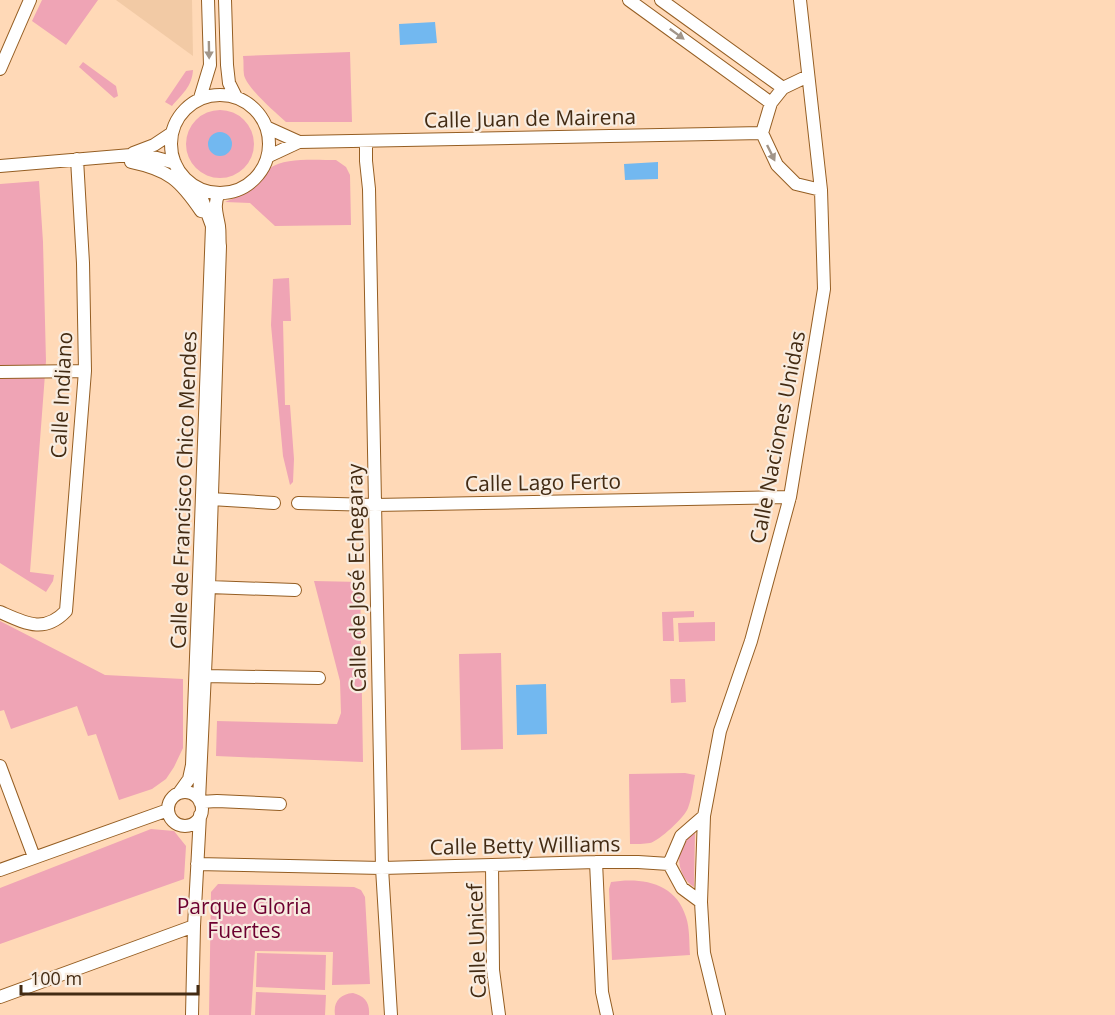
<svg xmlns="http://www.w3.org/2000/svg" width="1115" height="1015" font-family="'Open Sans',sans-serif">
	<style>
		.built { fill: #f2caa5 }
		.green { fill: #efa4b5 }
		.water { fill: #72b8f0 }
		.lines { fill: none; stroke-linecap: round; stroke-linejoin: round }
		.minor-casing { stroke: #955e23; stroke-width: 14 }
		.minor { stroke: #fff; stroke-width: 12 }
		.oneway { fill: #a19589 }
		.labels { text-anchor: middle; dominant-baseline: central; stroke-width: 4.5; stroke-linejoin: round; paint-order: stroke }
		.street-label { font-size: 21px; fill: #432b13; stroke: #f8ece0 }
		.park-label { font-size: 21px; fill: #6c0030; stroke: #f8ece0 }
	</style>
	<rect width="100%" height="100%" fill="#ffd9b7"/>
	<path class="built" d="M 116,0 L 192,0 L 193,56 Z"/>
	<path class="green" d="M 42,0 L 98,0 L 66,45 L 32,21 Z
		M 350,52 L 352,122 L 286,122 C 275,112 247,88 244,75 C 243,69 244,62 243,56 Z
		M 83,62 L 116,86 L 118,96 L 114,98 L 79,67 Z
		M 193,70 C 192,87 182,94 172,106 L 165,102 L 186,71 Z
		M186 144a34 34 0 1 1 68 0a34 34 0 1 1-68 0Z
		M 336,160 L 346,167 L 350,175 L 351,225 L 275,226 L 250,203 L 225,202 C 237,197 249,193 258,183 C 263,179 266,172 270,168 C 285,157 318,160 336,160 Z
		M 39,181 L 43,242 L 46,361 L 30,572 L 54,575 L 53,581 L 46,592 L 0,563 L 0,184 Z
		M 289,278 L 291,321 L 283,321 L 285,405 L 290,405 L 294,459 L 293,482 L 290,485 L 283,456 L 271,325 L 273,279 Z
		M 314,581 L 360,582 L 363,762 L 216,756 L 217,721 L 337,724 L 341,713 L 340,681 Z
		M 694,611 L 694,617 L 673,618 L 674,641 L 663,641 L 662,612 Z
		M 0,621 L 105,675 L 183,679 L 183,748 L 174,767 L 166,779 L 152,789 L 119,800 L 96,734 L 88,736 L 77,706 L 11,729 L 4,710 L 0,711 Z
		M 715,622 L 715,641 L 679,642 L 678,623 Z
		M 501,653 L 503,749 L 461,750 L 459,654 Z
		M 670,679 L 685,679 L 686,702 L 671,703 Z
		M 685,773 L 695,775 C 693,785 692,798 688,808 C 685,817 659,841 650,843 C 644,844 637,844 630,844 L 629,774 Z
		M 151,829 L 174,831 L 186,846 L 184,879 L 0,944 L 0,888 Z
		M 695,833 L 694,887 C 675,876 673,842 695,833 Z
		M 611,882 C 642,877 676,883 686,917 C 690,929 689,943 690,955 L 612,960 L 609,889 Z
		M 218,884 L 354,887 L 361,890 L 365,897 L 370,984 L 332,985 L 333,952 L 255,951 L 251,1015 L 209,1015 L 211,892 Z
		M 257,953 L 326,955 L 325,990 L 256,987 Z
		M 256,992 L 326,995 L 325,1015 L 255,1015 Z
		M 353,993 C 365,996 370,1003 369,1015 L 335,1015 C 333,1002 340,994 353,993 Z"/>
	<path class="water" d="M 435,22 L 437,43 L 400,45 L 399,24 Z
		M208 144a12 12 0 1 1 24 0a12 12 0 1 1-24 0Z
		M 658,162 L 658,179 L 625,180 L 624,164 Z
		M 546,684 L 547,734 L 517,735 L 516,685 Z"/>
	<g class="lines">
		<g class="minor-casing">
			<path id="minor" d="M 225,0 L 227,65 L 229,83 L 236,97
				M 629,0 L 771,103
				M 661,0 L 783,88
				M 0,69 L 30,0
				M 808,76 L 783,88 L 771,103 L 762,133 L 777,165 L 796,184 L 821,190
				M171 144a49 49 0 1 1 98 0a49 49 0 1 1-98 0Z
				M 200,98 L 210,65 L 208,0
				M 268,128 L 299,142
				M 366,141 L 366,161 L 369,189 L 382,868 L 391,1015
				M 133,153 L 154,145 L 172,133
				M 269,156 L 299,142 L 762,133
				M 131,162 C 169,170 180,180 201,211 L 206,212
				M 0,166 L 131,155 L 157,158 L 175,163
				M 0,372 L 85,371
				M 211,499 L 274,503
				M 298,503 L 375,505 L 790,497
				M 209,587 L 295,590
				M 0,612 C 25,623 44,634 66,611 L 85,371 L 83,263 L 77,159
				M 205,676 L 319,678
				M 0,766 L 34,857
				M168 809a17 17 0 1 1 34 0a17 17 0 1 1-34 0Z
				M 179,793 L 189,779 L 192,765 L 212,226 L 198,188
				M 199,800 L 209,587 L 220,246 C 219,240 220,233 219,226 C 217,214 213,205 219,193
				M 200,802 L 217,801 L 280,804
				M 596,862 L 602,992 L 607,1015
				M 197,864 L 382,868 L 596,862 L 638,862 L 669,864
				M 492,865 L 493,970 L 499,1015
				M 0,870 L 168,810
				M 701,902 L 682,888 L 669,864 L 681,836 L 704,816
				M 0,997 L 194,926
				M 192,1015 L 194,926 L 200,815
				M 719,1015 L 704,953 L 701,902 L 704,816 L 720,731 L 751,641 L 790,497 L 824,289 L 821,190 L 800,0"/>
		</g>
		<use href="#minor" class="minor"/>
	</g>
	<defs><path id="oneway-solid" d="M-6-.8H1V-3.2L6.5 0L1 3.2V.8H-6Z" transform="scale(1.5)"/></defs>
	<g class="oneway">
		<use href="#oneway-solid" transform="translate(677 34) rotate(36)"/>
		<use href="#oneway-solid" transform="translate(209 50) rotate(89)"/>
		<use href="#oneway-solid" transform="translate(771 153) rotate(64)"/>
	</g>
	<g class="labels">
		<g class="street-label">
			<text transform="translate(530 118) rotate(-1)">Calle Juan de Mairena</text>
			<text transform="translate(61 395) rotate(-87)">Calle Indiano</text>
			<text transform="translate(777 437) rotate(-79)">Calle Naciones Unidas</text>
			<text transform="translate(543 482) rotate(-1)">Calle Lago Ferto</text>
			<text transform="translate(183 490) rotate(-88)">Calle de Francisco Chico Mendes</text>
			<text transform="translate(356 578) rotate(-91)">Calle de José Echegaray</text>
			<text transform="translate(525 845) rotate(-1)">Calle Betty Williams</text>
			<text transform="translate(476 941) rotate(-92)">Calle Unicef</text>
		</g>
		<g class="park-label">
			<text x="244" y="906">Parque Gloria<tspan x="244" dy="24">Fuertes</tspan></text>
		</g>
	</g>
	<path d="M21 985v9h177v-9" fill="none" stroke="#432b13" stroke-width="3"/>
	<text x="30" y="985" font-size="18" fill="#432b13" stroke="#f8ece0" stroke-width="4.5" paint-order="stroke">100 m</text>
</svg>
